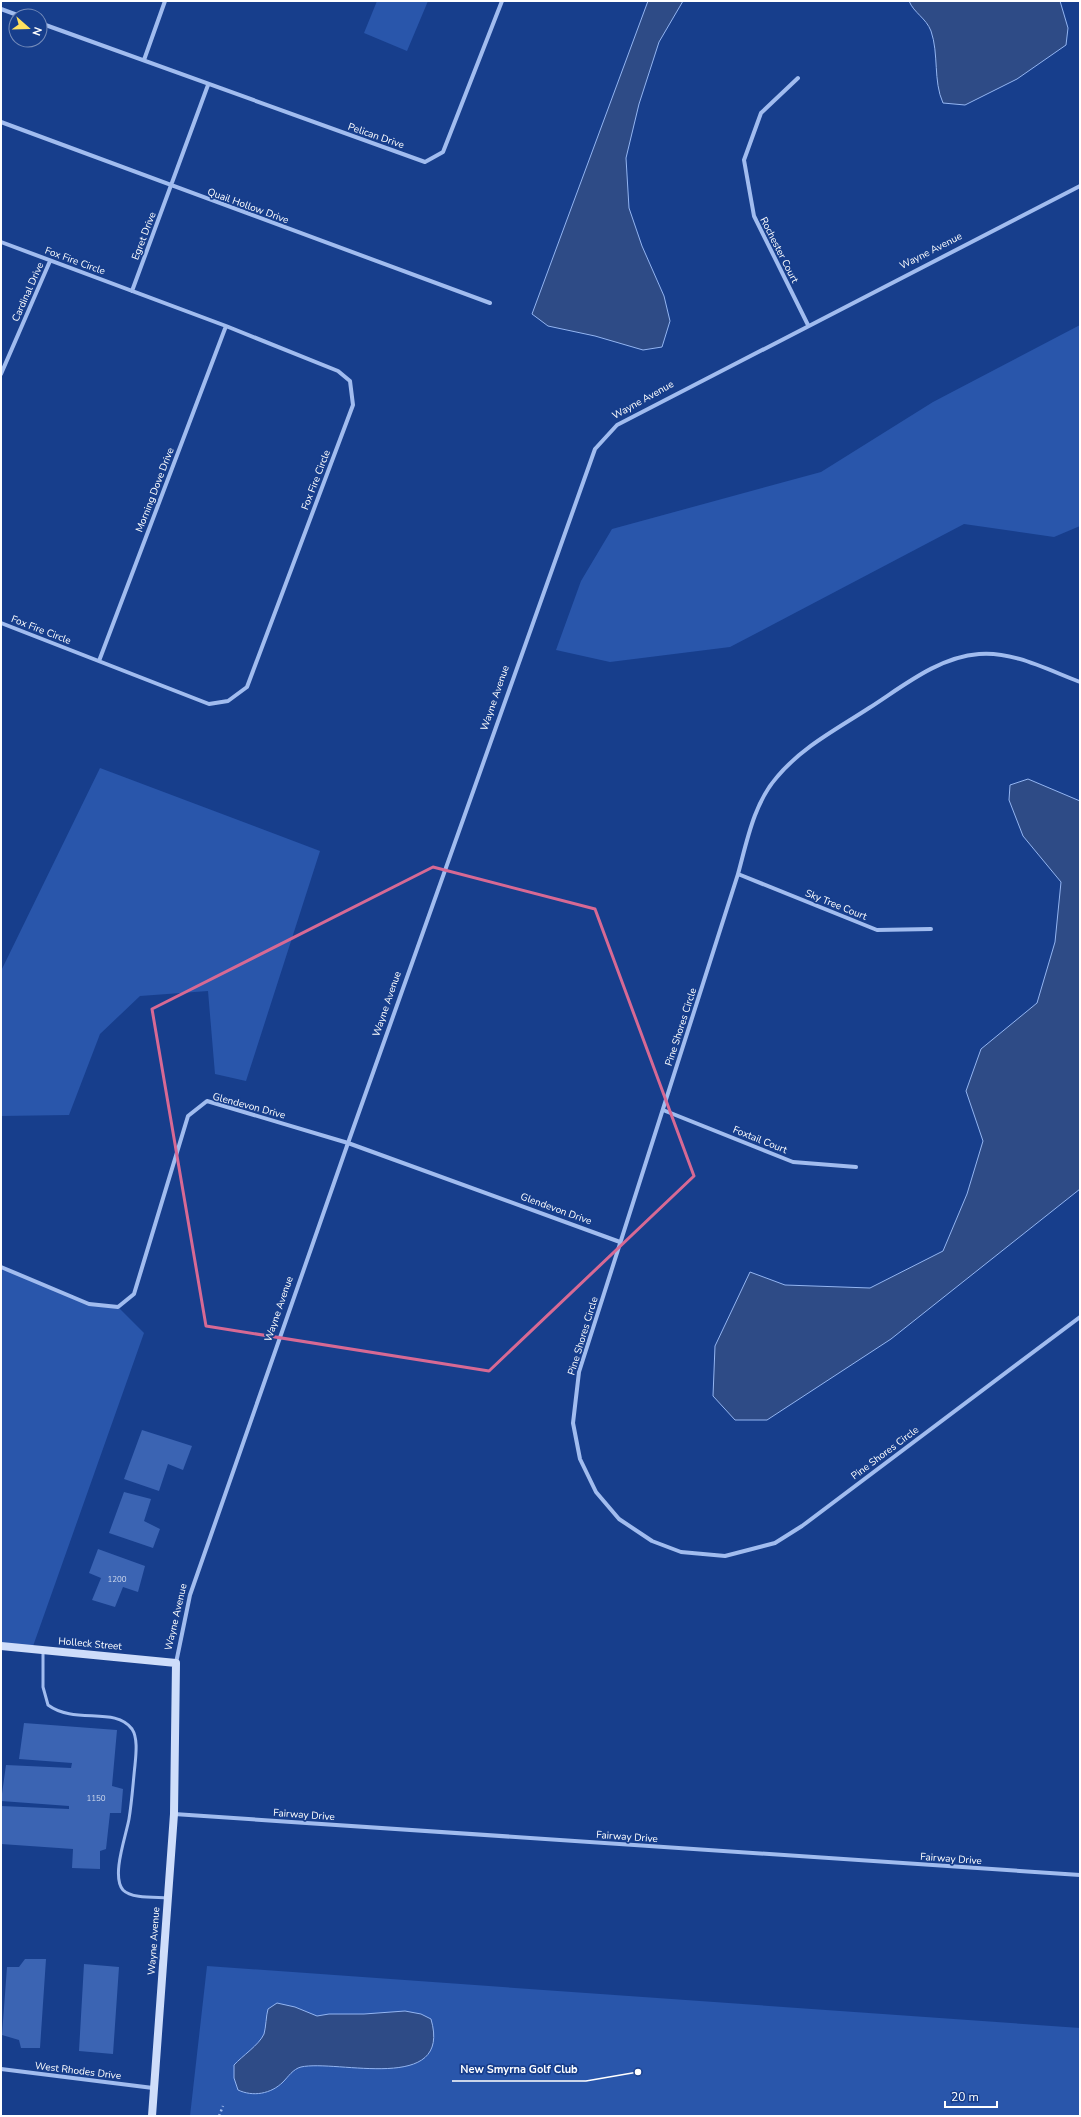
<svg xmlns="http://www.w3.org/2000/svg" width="1081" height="2117" font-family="'Nunito Sans',sans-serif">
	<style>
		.green { fill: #2956ab }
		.water { fill: #2e4b86; stroke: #93b5f2 }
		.building { fill: #3b64b3 }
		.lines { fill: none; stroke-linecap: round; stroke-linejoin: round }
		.path { stroke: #a1bcef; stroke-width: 2.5; stroke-dasharray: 2 3; stroke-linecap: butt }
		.lane { stroke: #a1bcef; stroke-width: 3 }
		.street { stroke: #a1bcef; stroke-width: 4 }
		.secondary { stroke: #ceddfa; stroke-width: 8 }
		.marked { fill: none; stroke: #d76994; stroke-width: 3; stroke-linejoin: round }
		.labels { text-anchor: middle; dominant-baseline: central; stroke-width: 3.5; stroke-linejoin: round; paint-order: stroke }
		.number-label { font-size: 8px; fill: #ced8ec }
		.street-label { font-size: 10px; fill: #fff; stroke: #173e8c }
		.leader { fill: none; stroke: #fff; stroke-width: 1.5 }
		.callout-dot { fill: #fff; stroke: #173e8c; stroke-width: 1.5 }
		.callout-label { font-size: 11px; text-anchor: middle; font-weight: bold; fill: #fff; stroke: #173e8c; stroke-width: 3.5; stroke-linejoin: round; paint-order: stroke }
	</style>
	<rect width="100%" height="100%" fill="#173e8c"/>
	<path class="green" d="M 377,1 L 428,1 L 407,51 L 364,33 Z
		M 1080,325 L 1080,526 L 1054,537 L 964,524 L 730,647 L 610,662 L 556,650 L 581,581 L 612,529 L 821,472 L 933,402 Z
		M 100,768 L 320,851 L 246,1081 L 215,1074 L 208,991 L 140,996 L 100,1034 L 69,1115 L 1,1116 L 1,971 Z
		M 1,1267 L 89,1304 L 118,1307 L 144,1333 L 32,1649 L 1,1646 Z
		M 207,1966 L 1080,2028 L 1080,2116 L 190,2116 Z"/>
	<path class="water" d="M 648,1 L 683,1 L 659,42 L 639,104 L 626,158 L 629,208 L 642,246 L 664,296 L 670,321 L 662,347 L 643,350 L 595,336 L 548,326 L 532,314 Z
		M 909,1 L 1060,1 L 1068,28 L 1066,45 L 1017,79 L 965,105 L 943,103 C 933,81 939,54 931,31 C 926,18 914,13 909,1 Z
		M 1028,779 L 1080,801 L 1080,1189 L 891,1339 L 767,1420 L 735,1420 L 713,1396 L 715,1346 L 750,1272 L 785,1285 L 870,1288 L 943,1251 L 967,1194 L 983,1141 L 966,1091 L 981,1049 L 1037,1003 L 1055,942 L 1061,882 L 1023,836 L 1009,800 L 1010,785 Z
		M 277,2003 L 295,2007 L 317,2016 L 329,2014 L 364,2014 L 405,2011 L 421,2014 L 431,2019 C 453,2095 337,2059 301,2067 C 293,2069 288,2077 283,2082 C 271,2094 253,2097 238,2090 L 234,2078 L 234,2065 C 242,2056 259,2045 264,2034 C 266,2027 266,2016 268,2009 Z"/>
	<path class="building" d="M 142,1430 L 192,1446 L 183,1470 L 168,1464 L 159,1491 L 124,1479 Z
		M 124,1492 L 151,1499 L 144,1521 L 160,1529 L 153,1548 L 109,1533 Z
		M 98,1549 L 145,1566 L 138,1592 L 123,1587 L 115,1607 L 92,1600 L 101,1578 L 89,1573 Z
		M 24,1723 L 117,1730 L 112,1786 L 123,1789 L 121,1813 L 110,1813 L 106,1849 L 100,1851 L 100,1869 L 72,1868 L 73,1849 L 1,1844 L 1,1806 L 69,1809 L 69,1806 L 1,1801 L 6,1765 L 71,1768 L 72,1763 L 19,1759 Z
		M 25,1959 L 46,1959 L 40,2048 L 21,2048 L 19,2040 L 2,2035 L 7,1967 L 19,1967 Z
		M 84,1964 L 119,1967 L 113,2054 L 79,2051 Z"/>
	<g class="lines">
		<path class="path" d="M 219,2116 L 223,2106"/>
		<path class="lane" d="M 43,1650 L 43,1687 L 48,1705 C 75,1725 115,1706 132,1729 C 138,1738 136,1754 135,1765 C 133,1783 132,1801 129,1819 C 126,1836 111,1876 123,1890 C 132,1899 156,1897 168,1898"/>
		<path class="street" d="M 1,9 L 20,16
			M 40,23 L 425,162 L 443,152 L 502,1
			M 144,60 L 165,1
			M 798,78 L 761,113 L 744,160 L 754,216 L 808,325
			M 1,122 L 490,303
			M 1,242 L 226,326 L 338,371 L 350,381 L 353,405 L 247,687 L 228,701 L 209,704 L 1,623
			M 132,291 L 208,85
			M 1,374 L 50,261
			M 99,661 L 226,326
			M 1080,682 C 1048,670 1013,651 979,654 C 938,657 902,687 869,708 C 837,729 802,747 777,777 C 754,803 747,841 738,874 L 579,1372 L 573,1423 L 580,1459 L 596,1492 L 619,1519 L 652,1541 L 681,1552 L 725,1556 L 775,1543 L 802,1526 L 1080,1317
			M 738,874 L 877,930 L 931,929
			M 663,1110 L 793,1162 L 856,1167
			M 1,1267 L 89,1304 L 118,1307 L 134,1294 L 188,1116 L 207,1101 L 348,1143 L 620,1242
			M 176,1663 L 190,1595 L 348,1143 L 595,449 L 617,425 L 1080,186
			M 174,1814 L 1080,1875
			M 1,2069 L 153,2088"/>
		<path class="secondary" d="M 1,1646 L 176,1663 L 174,1814 L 152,2116"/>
	</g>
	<path class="marked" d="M 433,867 L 595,909 L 694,1176 L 489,1371 L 206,1326 L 152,1009 Z"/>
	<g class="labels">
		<g class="number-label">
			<text x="117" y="1579">1200</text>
			<text x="96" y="1798">1150</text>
		</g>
		<g class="street-label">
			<text transform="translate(376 136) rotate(19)">Pelican Drive</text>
			<text transform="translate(248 206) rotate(20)">Quail Hollow Drive</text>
			<text transform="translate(144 236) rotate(-69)">Egret Drive</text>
			<text transform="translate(779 250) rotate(63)">Rochester Court</text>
			<text transform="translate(931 251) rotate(-27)">Wayne Avenue</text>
			<text transform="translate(75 261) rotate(20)">Fox Fire Circle</text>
			<text transform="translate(28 292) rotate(-66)">Cardinal Drive</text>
			<text transform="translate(643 400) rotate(-29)">Wayne Avenue</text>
			<text transform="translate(316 480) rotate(-69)">Fox Fire Circle</text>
			<text transform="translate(155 490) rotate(-69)">Morning Dove Drive</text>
			<text transform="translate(41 630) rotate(21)">Fox Fire Circle</text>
			<text transform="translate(495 698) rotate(-71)">Wayne Avenue</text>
			<text transform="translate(836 905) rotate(22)">Sky Tree Court</text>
			<text transform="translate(387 1004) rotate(-71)">Wayne Avenue</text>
			<text transform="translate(681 1027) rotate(-72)">Pine Shores Circle</text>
			<text transform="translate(249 1106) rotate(15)">Glendevon Drive</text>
			<text transform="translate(760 1140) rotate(22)">Foxtail Court</text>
			<text transform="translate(556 1209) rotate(20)">Glendevon Drive</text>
			<text transform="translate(279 1309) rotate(-71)">Wayne Avenue</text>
			<text transform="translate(583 1336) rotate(-73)">Pine Shores Circle</text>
			<text transform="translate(885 1453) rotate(-37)">Pine Shores Circle</text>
			<text transform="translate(176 1617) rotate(-77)">Wayne Avenue</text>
			<text transform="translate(90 1644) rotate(5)">Holleck Street</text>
			<text transform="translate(304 1815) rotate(4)">Fairway Drive</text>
			<text transform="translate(627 1837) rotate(4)">Fairway Drive</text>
			<text transform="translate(951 1859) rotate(4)">Fairway Drive</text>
			<text transform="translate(154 1941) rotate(-86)">Wayne Avenue</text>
			<text transform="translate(78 2071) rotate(7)">West Rhodes Drive</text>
		</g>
	</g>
	<path class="leader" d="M638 2072L586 2081H452"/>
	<circle class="callout-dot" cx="638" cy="2072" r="4"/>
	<g class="callout-label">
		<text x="519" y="2073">New Smyrna Golf Club</text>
	</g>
	<rect width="1081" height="2117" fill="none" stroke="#ffffff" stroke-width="4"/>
	<g transform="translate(28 28) rotate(110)"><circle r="19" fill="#173e8c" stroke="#748bba"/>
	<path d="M0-3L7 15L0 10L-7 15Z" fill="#ffe15f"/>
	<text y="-6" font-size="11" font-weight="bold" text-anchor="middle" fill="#ffffff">N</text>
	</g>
	<path d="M945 2101v6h52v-6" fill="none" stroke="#ffffff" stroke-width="2"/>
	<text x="951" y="2101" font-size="12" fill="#ffffff" stroke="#173e8c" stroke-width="3" paint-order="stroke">20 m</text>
</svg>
